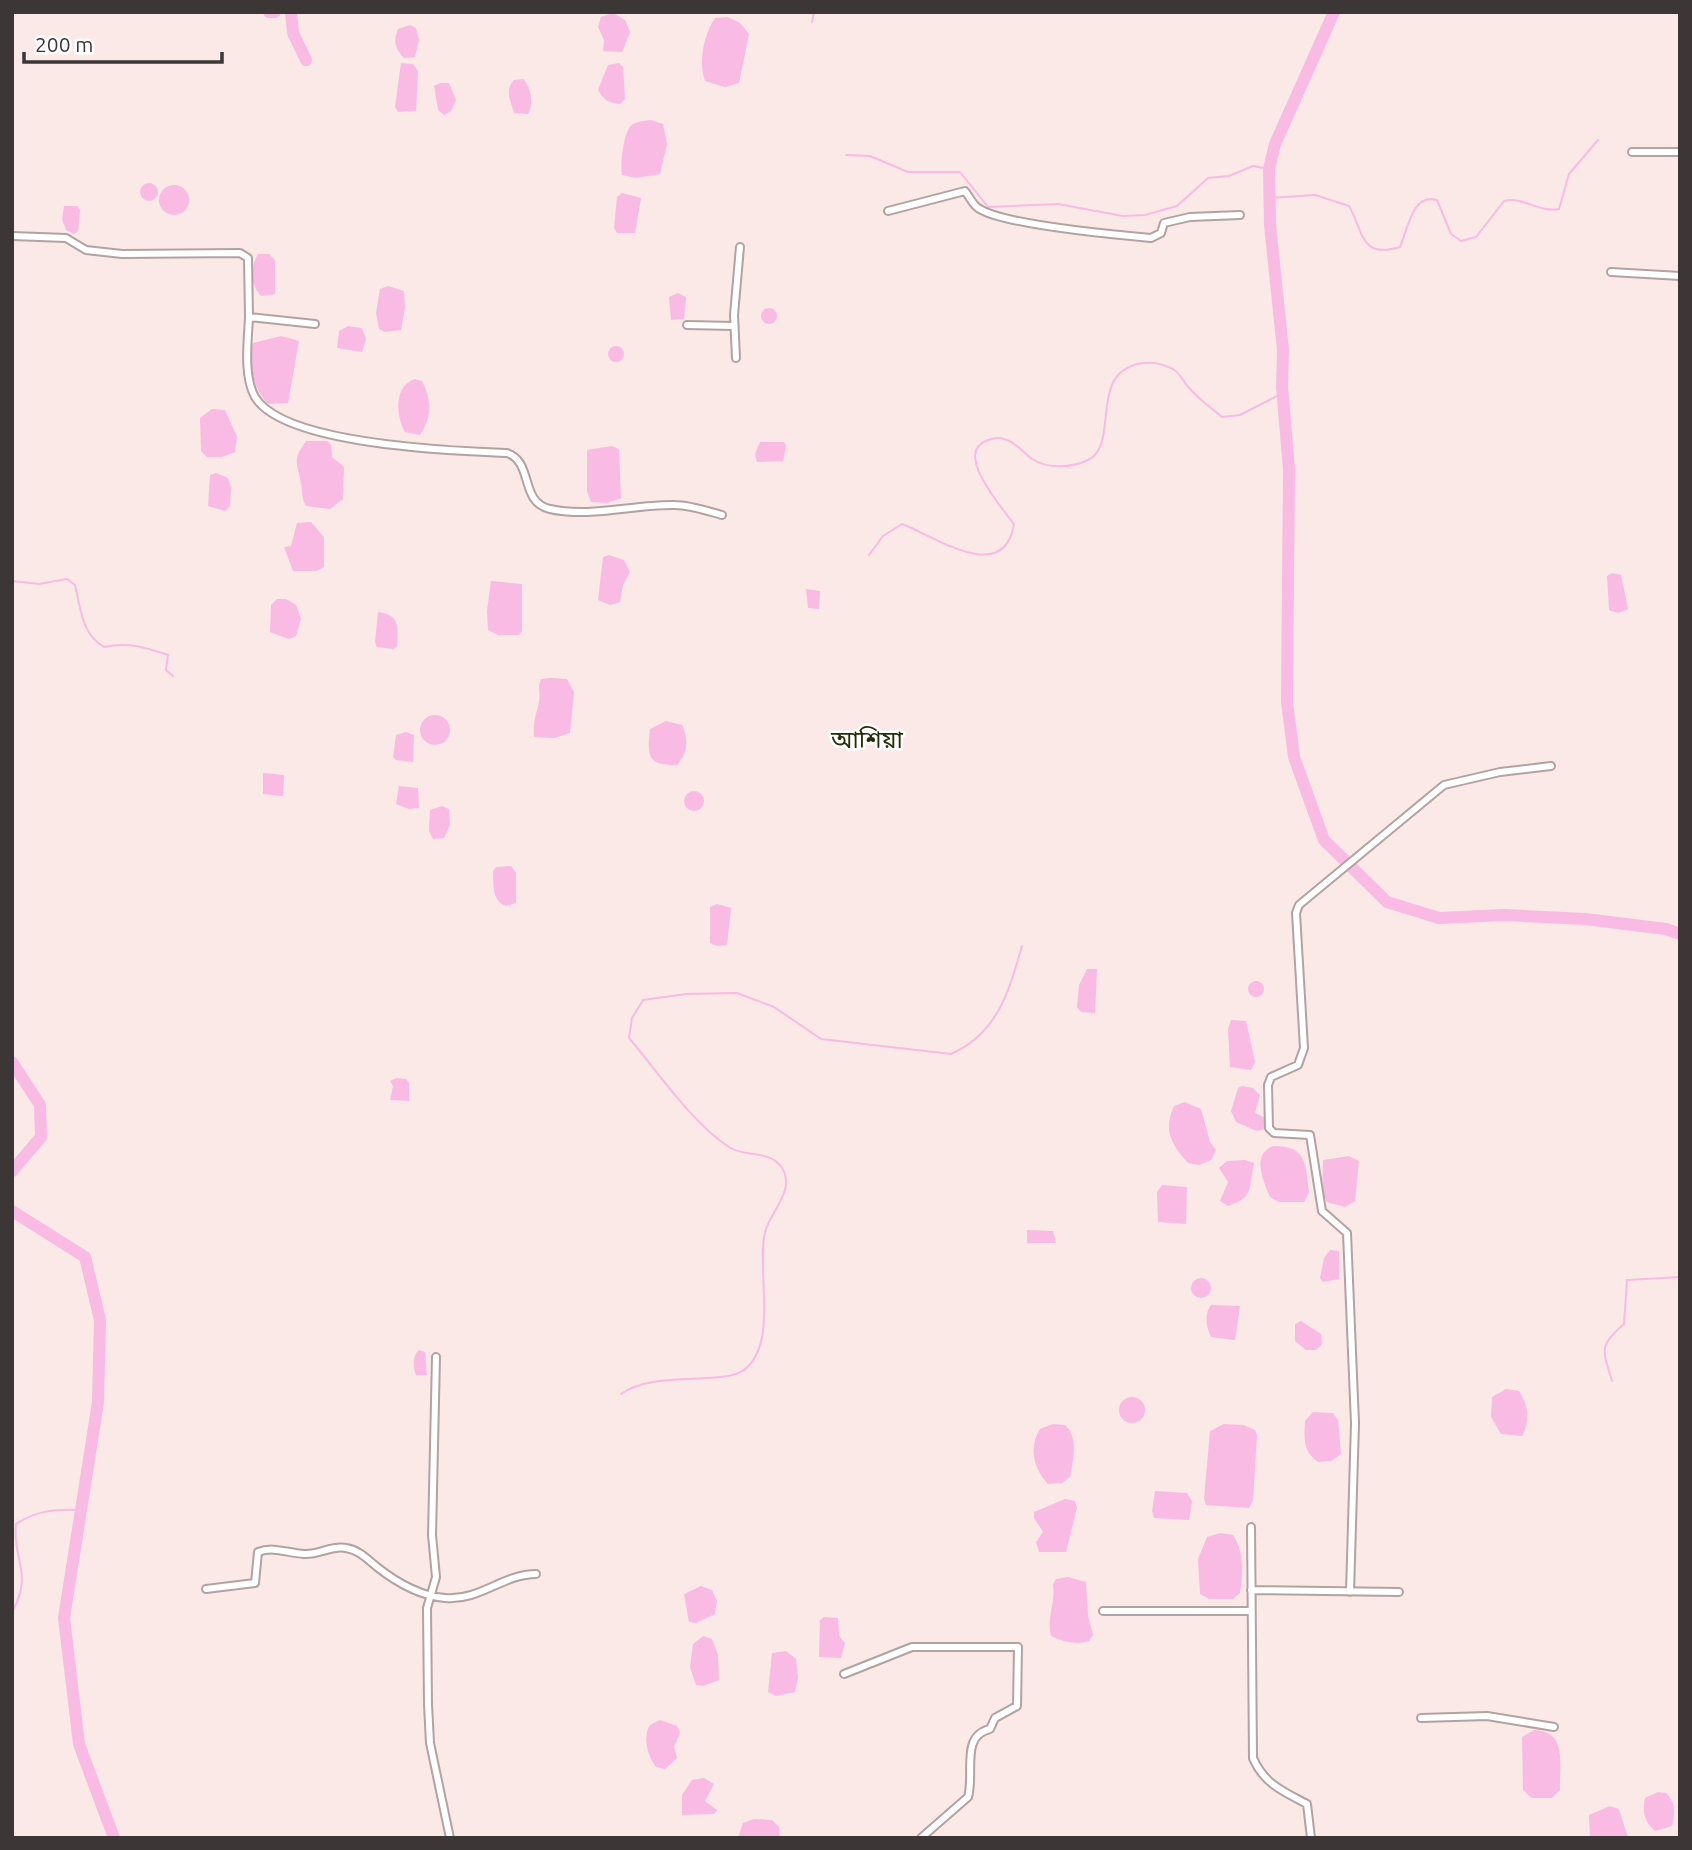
<svg xmlns="http://www.w3.org/2000/svg" width="1692" height="1850" font-family="Ubuntu,'Noto Sans Bengali',sans-serif">
	<style>
		.water { fill: #f9bae4 }
		.lines { fill: none; stroke-linecap: round; stroke-linejoin: round }
		.stream { stroke: #f9bae4; stroke-width: 2 }
		.river { stroke: #f9bae4; stroke-width: 12 }
		.minor-casing { stroke: #b3a2a2; stroke-width: 10 }
		.minor { stroke: #fff; stroke-width: 6 }
		.labels { text-anchor: middle; dominant-baseline: central; stroke-width: 5; stroke-linejoin: round; paint-order: stroke }
		.quarter-label { font-size: 24px; fill: #242e07; stroke: #fff }
	</style>
	<rect width="100%" height="100%" fill="#fbe9e8"/>
	<path class="water" d="M 613,13 L 625,20 L 630,32 L 622,52 L 603,51 L 604,40 L 598,27 L 601,17 Z
		M 728,17 L 740,23 L 749,34 L 739,83 L 725,87 L 705,81 C 698,63 704,34 715,18 Z
		M 410,25 L 416,28 L 419,40 L 415,57 L 404,58 C 395,48 393,42 398,29 Z
		M 401,63 L 413,64 L 418,71 L 416,111 L 398,112 L 395,107 Z
		M 619,63 L 623,67 L 625,99 L 620,104 C 608,103 604,100 598,90 L 608,65 Z
		M 523,79 C 531,87 534,104 528,114 L 514,113 C 511,101 504,90 514,80 Z
		M 440,83 L 449,83 L 456,100 L 451,111 L 444,115 L 438,110 L 434,86 Z
		M 651,120 L 663,124 L 667,144 L 660,174 L 636,178 L 622,175 C 620,164 623,138 629,128 C 633,121 644,121 651,120 Z
		M140 192a9 9 0 1 1 18 0a9 9 0 1 1-18 0Z
		M159 200a15 15 0 1 1 30 0a15 15 0 1 1-30 0Z
		M 622,193 L 641,198 L 635,233 L 617,233 L 614,228 L 617,197 Z
		M 64,206 L 77,206 L 80,210 L 78,231 L 74,234 L 66,230 L 62,219 Z
		M 258,254 L 269,254 L 275,260 L 275,294 L 261,296 C 250,285 250,267 258,254 Z
		M 388,286 L 404,291 L 405,307 L 401,330 L 385,332 L 379,329 L 376,313 L 380,289 Z
		M 678,293 L 686,297 L 684,319 L 671,320 L 669,297 Z
		M761 316a8 8 0 1 1 16 0a8 8 0 1 1-16 0Z
		M 348,326 L 362,328 L 366,339 L 362,352 L 337,348 L 339,331 Z
		M 281,336 L 299,341 L 288,403 L 268,404 C 254,390 246,362 253,343 Z
		M608 354a8 8 0 1 1 16 0a8 8 0 1 1-16 0Z
		M 415,379 L 422,381 C 432,401 432,416 420,435 L 405,432 C 396,417 393,386 415,379 Z
		M 212,409 L 225,410 L 237,437 L 235,452 L 222,457 L 207,457 L 201,451 L 200,418 Z
		M 306,441 L 327,441 L 331,445 L 332,457 L 344,467 L 343,499 L 330,509 L 306,506 C 301,497 303,493 301,484 C 298,463 291,462 306,441 Z
		M 760,442 L 784,442 L 786,446 L 783,461 L 757,462 L 755,454 Z
		M 612,446 L 619,449 L 621,498 L 607,503 L 591,502 L 587,491 L 587,450 Z
		M 216,473 L 228,478 L 231,487 L 230,506 L 225,511 L 208,506 L 210,475 Z
		M 311,522 L 324,537 L 324,567 L 316,571 L 293,571 L 284,547 L 291,546 L 297,523 Z
		M 609,555 L 624,560 L 630,572 L 623,585 L 620,602 L 610,605 L 598,600 L 603,557 Z
		M 1612,573 L 1621,575 L 1628,609 L 1618,613 L 1609,610 L 1607,576 Z
		M 491,581 L 522,584 L 522,631 L 519,635 L 498,635 L 488,630 L 487,611 Z
		M 806,589 L 820,591 L 819,609 L 808,608 Z
		M 277,599 L 286,599 L 296,605 L 301,619 L 296,636 L 289,639 L 270,632 L 271,605 Z
		M 378,612 C 401,615 398,628 397,647 L 393,649 L 377,647 L 375,642 Z
		M 551,678 L 567,679 L 574,692 L 570,733 L 554,738 L 534,737 C 533,722 536,715 539,702 C 541,694 537,688 541,679 Z
		M420 730a15 15 0 1 1 30 0a15 15 0 1 1-30 0Z
		M 666,721 L 682,725 C 689,741 688,752 677,765 C 647,766 647,755 650,729 Z
		M 406,732 L 414,735 L 413,762 L 396,760 L 393,757 L 396,735 Z
		M 263,773 L 284,775 L 283,796 L 263,794 Z
		M 399,786 L 418,788 L 419,808 L 409,809 L 396,804 Z
		M684 801a10 10 0 1 1 20 0a10 10 0 1 1-20 0Z
		M 442,806 L 449,809 L 450,825 L 444,838 L 433,839 L 429,831 L 430,810 Z
		M 511,866 L 516,873 L 516,903 L 506,906 C 491,900 494,885 493,871 L 496,867 Z
		M 717,904 L 731,908 L 727,945 L 717,946 L 710,943 L 710,907 Z
		M 1087,969 L 1097,969 L 1095,1013 L 1081,1012 L 1077,1007 L 1079,985 Z
		M1248 989a8 8 0 1 1 16 0a8 8 0 1 1-16 0Z
		M 1231,1020 L 1246,1021 L 1255,1062 L 1251,1070 L 1230,1067 L 1228,1029 Z
		M 396,1078 L 406,1079 L 409,1083 L 409,1101 L 390,1100 L 393,1086 L 390,1081 Z
		M 1242,1086 L 1253,1088 L 1260,1095 L 1255,1113 L 1265,1118 L 1264,1129 L 1257,1131 L 1236,1122 L 1231,1111 L 1238,1088 Z
		M 1185,1102 L 1201,1109 L 1210,1142 L 1216,1150 L 1211,1160 L 1199,1165 L 1188,1163 C 1171,1144 1163,1130 1174,1106 Z
		M 1273,1146 C 1307,1146 1305,1162 1309,1192 L 1304,1202 L 1279,1202 L 1270,1197 C 1263,1180 1251,1155 1273,1146 Z
		M 1349,1156 L 1359,1161 L 1355,1201 L 1345,1207 L 1327,1202 L 1322,1192 L 1323,1160 Z
		M 1245,1160 L 1254,1163 C 1248,1188 1255,1197 1228,1206 L 1220,1201 L 1228,1182 L 1219,1168 L 1227,1161 Z
		M 1162,1185 L 1187,1187 L 1186,1224 L 1158,1222 L 1157,1192 Z
		M 1027,1230 L 1053,1231 L 1056,1243 L 1027,1243 Z
		M 1330,1250 L 1339,1251 L 1339,1279 L 1323,1282 L 1320,1278 L 1324,1258 Z
		M1191 1288a10 10 0 1 1 20 0a10 10 0 1 1-20 0Z
		M 1211,1305 L 1240,1306 L 1235,1340 L 1211,1337 C 1206,1327 1204,1314 1211,1305 Z
		M 1301,1321 L 1321,1334 L 1322,1344 L 1316,1350 L 1306,1350 L 1295,1341 L 1295,1324 Z
		M 419,1350 L 425,1352 L 427,1375 L 416,1375 C 413,1367 412,1356 419,1350 Z
		M 1506,1389 L 1519,1391 C 1529,1407 1530,1420 1522,1436 L 1501,1434 L 1491,1417 L 1492,1397 Z
		M1119 1410a13 13 0 1 1 26 0a13 13 0 1 1-26 0Z
		M 1313,1412 L 1333,1413 L 1338,1420 L 1341,1454 L 1331,1461 L 1318,1462 C 1303,1451 1304,1439 1305,1421 Z
		M 1053,1424 L 1065,1425 C 1079,1438 1073,1460 1070,1477 L 1062,1483 L 1048,1484 C 1034,1469 1028,1448 1040,1429 Z
		M 1224,1424 L 1243,1425 L 1255,1430 L 1257,1435 L 1253,1500 L 1249,1508 L 1206,1505 L 1204,1498 L 1210,1431 Z
		M 1155,1491 L 1187,1493 L 1192,1501 L 1189,1520 L 1154,1518 L 1152,1511 Z
		M 1065,1499 L 1075,1501 L 1077,1508 L 1066,1552 L 1039,1552 L 1036,1542 L 1043,1532 L 1034,1518 L 1034,1512 Z
		M 1220,1533 L 1233,1535 C 1244,1550 1243,1575 1240,1593 L 1233,1599 L 1209,1599 L 1200,1594 L 1198,1559 L 1207,1537 Z
		M 1068,1577 L 1086,1582 L 1088,1616 L 1093,1635 L 1089,1641 C 1076,1645 1063,1642 1051,1636 C 1046,1617 1056,1603 1053,1584 L 1056,1579 Z
		M 701,1586 L 712,1590 L 717,1601 L 715,1614 L 696,1623 L 689,1622 L 684,1594 Z
		M 824,1617 L 838,1618 L 839,1636 L 845,1643 L 841,1658 L 819,1657 L 820,1620 Z
		M 703,1636 L 712,1639 L 718,1655 L 719,1680 L 703,1686 L 696,1685 L 690,1667 L 693,1644 Z
		M 786,1651 L 796,1659 L 798,1678 L 795,1692 L 776,1696 L 768,1692 L 772,1653 Z
		M 660,1720 L 677,1726 L 680,1732 L 674,1747 L 677,1758 L 665,1769 L 656,1767 C 648,1756 642,1738 650,1725 Z
		M 1534,1730 C 1568,1731 1559,1765 1560,1790 L 1552,1798 L 1532,1798 L 1523,1790 L 1522,1737 Z
		M 704,1778 L 714,1784 L 705,1801 L 717,1810 L 714,1814 L 682,1815 L 682,1795 L 692,1780 Z
		M 1658,1792 L 1666,1793 C 1676,1803 1675,1813 1672,1826 L 1655,1831 C 1644,1822 1642,1811 1645,1798 Z
		M 1610,1806 L 1619,1809 L 1628,1838 L 1590,1838 L 1589,1815 Z
		M 754,1819 L 772,1820 L 779,1827 L 780,1838 L 738,1838 L 743,1823 Z"/>
	<g class="lines">
		<path class="stream" d="M 812,22 L 814,12
			M 846,155 L 870,156 L 908,172 L 960,172 L 988,207 L 1058,204 L 1123,216 L 1145,215 L 1177,206 L 1208,178 L 1229,176 L 1253,166 L 1269,169
			M 1269,198 L 1315,195 L 1349,206 C 1364,232 1360,259 1400,247 C 1408,229 1412,193 1437,200 L 1451,234 L 1461,241 L 1476,237 L 1504,201 C 1523,196 1538,213 1559,209 L 1569,174 L 1598,140
			M 869,555 L 883,536 L 902,524 C 933,535 1004,587 1014,524 C 1002,508 954,453 986,441 C 992,438 1000,437 1007,440 C 1016,443 1024,453 1032,459 C 1047,469 1072,468 1088,460 C 1120,445 1088,375 1138,364 C 1151,361 1160,363 1173,369 C 1180,373 1184,383 1190,389 C 1199,399 1211,408 1222,417 L 1240,415 L 1283,393
			M 12,581 L 39,584 L 67,579 L 75,585 C 81,609 81,633 104,647 C 129,642 144,647 168,655 L 166,670 L 173,676
			M 1612,1381 C 1603,1350 1598,1346 1624,1324 L 1627,1280 L 1680,1277
			M 621,1394 C 654,1370 722,1386 744,1370 C 779,1344 756,1269 765,1232 C 770,1212 796,1190 782,1168 C 770,1149 745,1158 729,1147 C 692,1123 658,1072 629,1038 L 632,1018 L 643,1000 L 686,994 L 737,993 L 774,1007 L 821,1039 L 951,1054 C 998,1033 1009,991 1022,946
			M 12,1612 C 34,1574 12,1560 16,1524 C 37,1510 56,1509 81,1510"/>
		<path class="river" d="M 269,12 L 275,12
			M 291,12 L 293,33 L 306,60
			M 1334,12 L 1275,144 L 1269,169 L 1270,225 L 1283,350 L 1282,387 L 1289,469 L 1287,702 L 1294,757 L 1308,796 L 1324,840 L 1387,902 L 1439,918 L 1505,915 L 1585,919 L 1666,929 L 1680,934
			M 12,1062 L 40,1105 L 41,1137 L 12,1171
			M 12,1211 L 85,1257 L 100,1320 L 98,1402 L 64,1618 L 79,1744 L 114,1838"/>
		<g class="minor-casing">
			<path id="minor" d="M 1632,152 L 1680,152
				M 888,211 L 965,191 C 969,196 973,205 978,208 C 1003,225 1117,235 1151,238 L 1161,233 L 1164,223 L 1190,217 L 1240,215
				M 12,236 L 66,238 L 86,250 L 122,254 L 240,253 L 248,258 L 249,317 L 315,324
				M 1611,272 L 1680,276
				M 249,317 C 248,340 243,376 255,397 C 284,445 454,451 507,453 C 534,462 519,502 550,509 C 590,518 635,504 675,505 C 690,505 707,511 722,515
				M 687,325 L 734,326
				M 736,358 L 734,315 L 740,247
				M 436,1357 L 432,1535 L 436,1577 L 427,1608 L 428,1704 L 430,1743 L 450,1838
				M 1251,1527 L 1253,1758 C 1264,1784 1284,1792 1307,1804 L 1311,1838
				M 206,1589 L 255,1583 L 258,1552 C 274,1546 287,1553 304,1554 C 319,1555 332,1545 346,1548 C 359,1550 367,1559 377,1567 C 396,1582 421,1596 445,1598 C 480,1601 503,1574 536,1574
				M 1251,1590 L 1399,1592
				M 1350,1592 L 1355,1423 L 1347,1233 L 1322,1211 L 1310,1135 L 1274,1133 L 1269,1128 L 1268,1085 L 1271,1077 L 1298,1065 L 1304,1048 L 1296,913 L 1299,905 L 1444,785 L 1500,772 L 1551,766
				M 1103,1611 L 1251,1611
				M 844,1674 L 912,1647 L 1018,1647 L 1017,1706 L 995,1718 L 990,1729 C 960,1736 975,1773 968,1797 L 921,1838
				M 1421,1718 L 1487,1716 L 1554,1727"/>
		</g>
		<use href="#minor" class="minor"/>
	</g>
	<g class="labels">
		<g class="quarter-label">
			<text x="867" y="739">আশিয়া</text>
		</g>
	</g>
	<rect width="1692" height="1850" fill="none" stroke="#3d3636" stroke-width="28"/>
	<path d="M24 52v10h198v-10" fill="none" stroke="#3d3636" stroke-width="3.5"/>
	<text x="35" y="52" font-size="21" fill="#3d3636" stroke="#ffffff" stroke-width="5" paint-order="stroke">200 m</text>
</svg>
